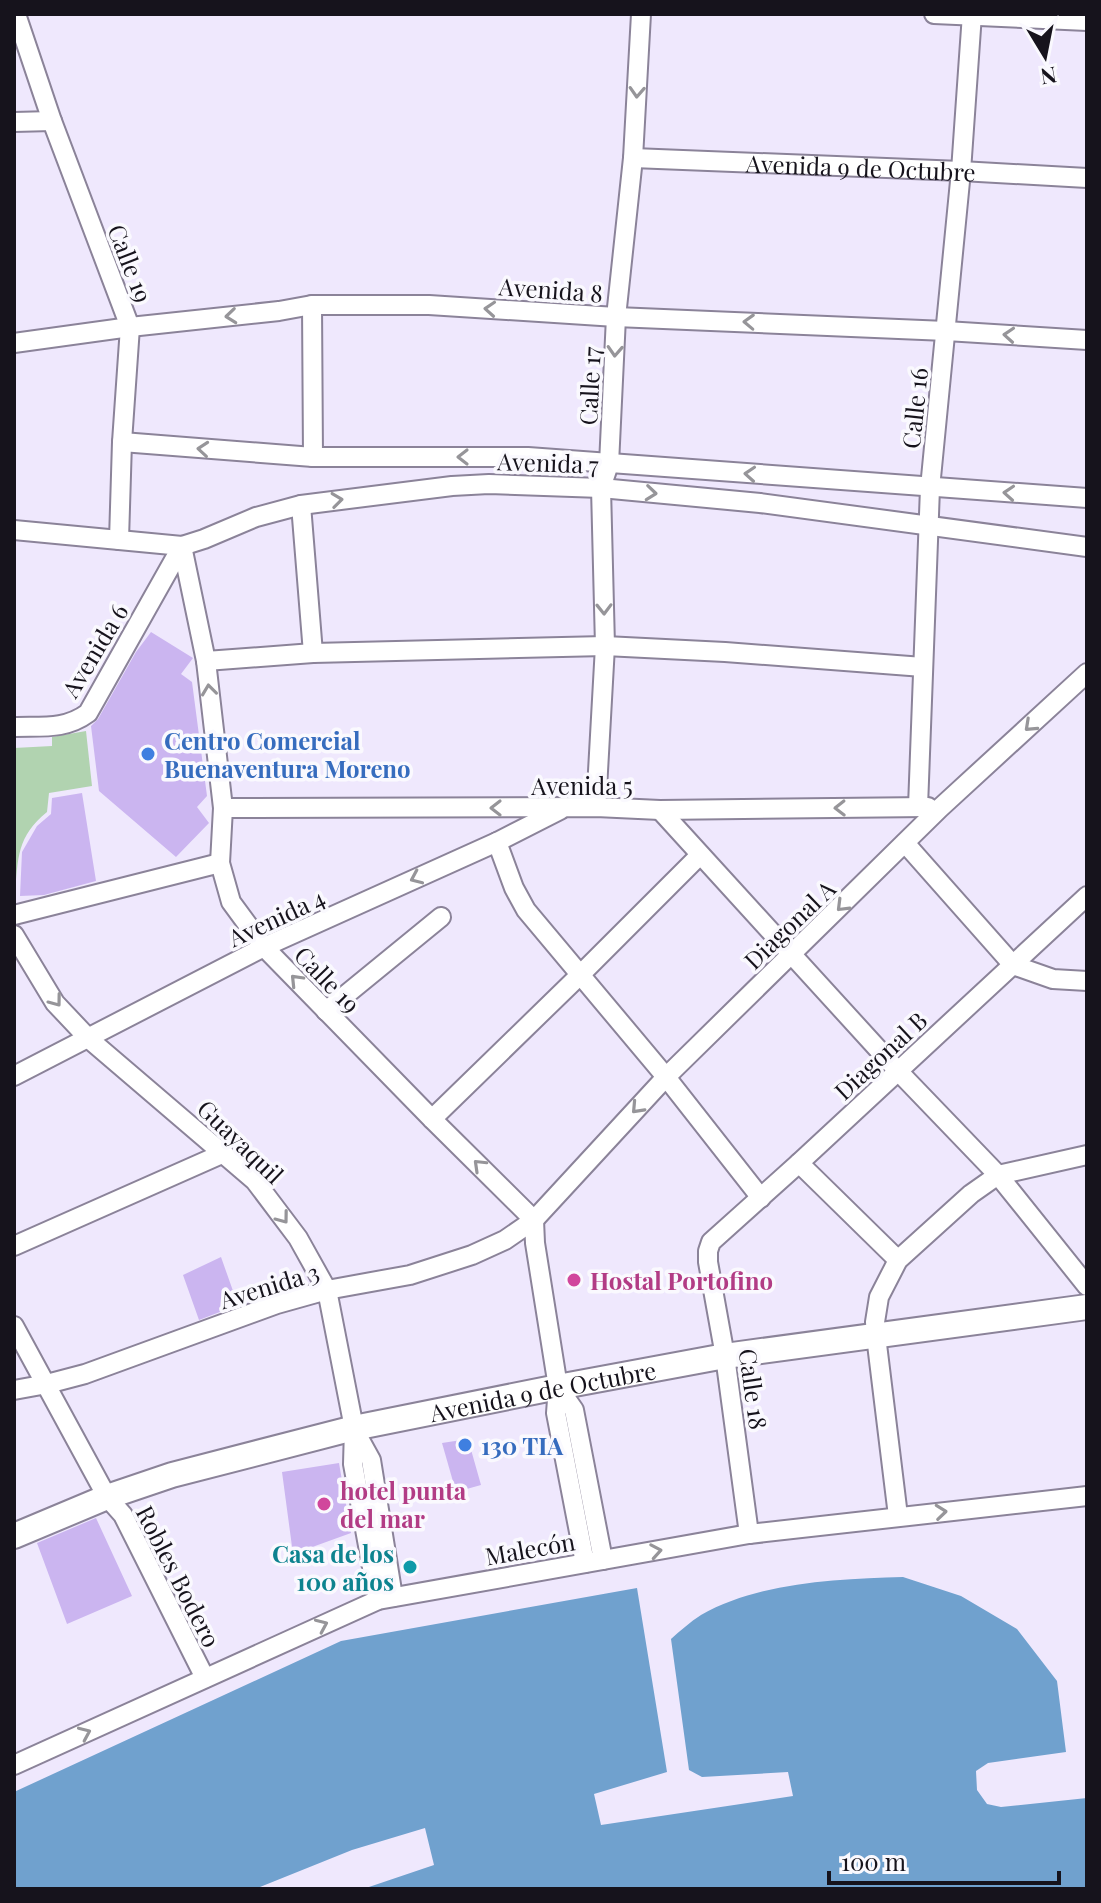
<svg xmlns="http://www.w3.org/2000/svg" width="1101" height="1903" font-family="'Playfair Display',serif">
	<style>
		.green { fill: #b1d3b0 }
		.water { fill: #70a1ce }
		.building { fill: #cbb5f0 }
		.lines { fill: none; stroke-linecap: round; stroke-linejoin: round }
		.minor-casing { stroke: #8b8399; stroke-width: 22 }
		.major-casing { stroke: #8b8399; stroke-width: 28 }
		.minor { stroke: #fff; stroke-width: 18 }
		.major { stroke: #fff; stroke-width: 24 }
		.oneway { stroke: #969599 }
		.shop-dot { fill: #3f7fe0; stroke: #faf9fe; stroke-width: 3 }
		.hotel-dot { fill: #d1479c; stroke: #faf9fe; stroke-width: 3 }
		.culture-dot { fill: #0f9aa8; stroke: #faf9fe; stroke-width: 3 }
		.labels { text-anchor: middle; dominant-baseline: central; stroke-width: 7; stroke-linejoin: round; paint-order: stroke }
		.street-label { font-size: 24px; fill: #16131c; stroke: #faf9fe }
		.shop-label { font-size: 24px; font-weight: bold; fill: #366cbe; stroke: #faf9fe; text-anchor: start }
		.hotel-label { font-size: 24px; font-weight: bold; fill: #b23c85; stroke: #faf9fe; text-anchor: start }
		.culture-label { font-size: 24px; font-weight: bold; fill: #0d838f; stroke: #faf9fe; text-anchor: end }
	</style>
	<rect width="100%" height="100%" fill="#efe8fd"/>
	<path class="green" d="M 86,731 L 92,786 L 49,793 L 47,812 C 17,836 18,858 15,894 L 14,748 L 52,746 L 52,737 Z"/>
	<path class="water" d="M 903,1577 L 961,1596 L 1017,1629 L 1057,1681 L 1066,1752 L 988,1763 L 976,1771 L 977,1790 L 987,1804 L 1001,1807 L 1087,1798 L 1087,1889 L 363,1889 L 434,1865 L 425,1828 L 352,1850 L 255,1889 L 14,1889 L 14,1792 L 341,1641 L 637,1588 L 667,1772 L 594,1794 L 601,1825 L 793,1796 L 788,1772 L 702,1777 L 689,1770 L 671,1639 C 680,1631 690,1622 701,1615 C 759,1582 837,1579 903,1577 Z"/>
	<path class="building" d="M 151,632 L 193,658 L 181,674 L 192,682 L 207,796 L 197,807 L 209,823 L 176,857 L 99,791 L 91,726 L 98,719 L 136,652 Z
		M 82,793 L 96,881 L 44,895 L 20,896 L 22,852 L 37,826 L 51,814 L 52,798 Z
		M 221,1257 L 238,1305 L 199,1320 L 183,1275 Z
		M 468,1439 L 481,1485 L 456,1492 L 442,1443 Z
		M 339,1463 L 351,1533 L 293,1554 L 282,1472 Z
		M 96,1518 L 132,1596 L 67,1624 L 37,1543 Z"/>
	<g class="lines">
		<g class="minor-casing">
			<g id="minor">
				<path d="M 16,14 L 52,121 L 130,327 L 122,442 L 119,540"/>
				<path d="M 934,14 L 1087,21"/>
				<path d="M 14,122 L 52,121"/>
				<path id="s1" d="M 633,158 L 961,171 L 1087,178"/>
				<path d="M 312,305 L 313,457"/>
				<path d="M 14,343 L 130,327 L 279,311 L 312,305 L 429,305 L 616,317 L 946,331 L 1087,340"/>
				<path d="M 122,442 L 313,457 L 528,457 L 1087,498"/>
				<path d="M 301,505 L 313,653"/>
				<path d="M 14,530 L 182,546 L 204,539 L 256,517 L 301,505 L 452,486 L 489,484 L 601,488 L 760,503 L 1087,547"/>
				<path d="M 182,546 L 206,661 L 223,808 L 220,863 L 231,902 L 264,947 L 432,1119 L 534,1220 L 535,1243 L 558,1387 L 556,1413 L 585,1563"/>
				<path d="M 206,661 L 313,653 L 605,646 L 725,652 L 923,667"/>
				<path d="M 14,727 C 42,726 65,730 88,713 L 182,546"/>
				<path d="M 596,807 L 605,646 L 601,488 L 609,464 L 616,317 L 633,158 L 641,14"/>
				<path d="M 918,807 L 930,488 L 961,171 L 972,14"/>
				<path d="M 223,808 L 596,807 L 660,810 L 928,807"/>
				<path d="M 660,810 L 898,1071 L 998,1175 L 1087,1286"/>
				<path d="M 497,842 L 514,888 L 526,910 L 666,1077 L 761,1198"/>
				<path d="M 905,843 L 1013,965 L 1053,979 L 1087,981"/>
				<path d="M 14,915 L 220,863"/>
				<path d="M 14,935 L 55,1003 L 89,1039 L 255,1181 L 298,1238 L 327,1290 L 354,1428 L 353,1464 L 378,1600"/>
				<path d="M 326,1011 L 441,917"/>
				<path d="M 14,1076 L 264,947 L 497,842 L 560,810"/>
				<path d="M 432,1119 L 581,974 L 700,855"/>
				<path d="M 799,1163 L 898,1260"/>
				<path d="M 14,1246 L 224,1153"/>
				<path d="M 14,1326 L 107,1497 L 123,1515 L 205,1678"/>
				<path d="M 558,1387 L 574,1410 L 603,1560"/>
				<path d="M 14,1390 L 47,1384 L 85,1374 L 277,1304 L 327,1290 L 410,1275 L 472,1255 L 505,1240 L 534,1220 L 666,1077 L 940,808 L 1087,673"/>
				<path d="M 355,1431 L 371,1460 L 393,1597"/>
				<path d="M 898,1516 L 876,1336 L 875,1322 L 879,1297 L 898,1260 L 971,1194 L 998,1175 L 1087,1155"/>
				<path d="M 749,1534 L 725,1356 L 708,1262 L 708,1251 L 711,1242 L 799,1163 L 1087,896"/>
				<path d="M 14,1765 L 378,1600 L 749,1534 L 1087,1496"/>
			</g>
		</g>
		<g class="major-casing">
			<g id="major">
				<path id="s2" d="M 14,1536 L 107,1497 L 172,1475 L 354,1428 L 558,1387 L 725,1356 L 1087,1307"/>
			</g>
		</g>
		<use href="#minor" class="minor"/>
		<use href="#major" class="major"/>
	</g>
	<defs><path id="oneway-chevron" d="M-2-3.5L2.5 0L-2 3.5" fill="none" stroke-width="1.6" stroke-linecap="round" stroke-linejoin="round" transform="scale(2)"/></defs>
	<g class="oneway">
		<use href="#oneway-chevron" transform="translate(637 92) rotate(93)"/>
		<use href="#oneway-chevron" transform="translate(490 309) rotate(-176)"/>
		<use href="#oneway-chevron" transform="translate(231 316) rotate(174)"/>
		<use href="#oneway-chevron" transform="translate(749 322) rotate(-178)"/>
		<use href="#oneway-chevron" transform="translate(1009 335) rotate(-176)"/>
		<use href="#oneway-chevron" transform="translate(615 351) rotate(93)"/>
		<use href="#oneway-chevron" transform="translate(203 449) rotate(-175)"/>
		<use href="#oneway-chevron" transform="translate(463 457) rotate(180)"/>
		<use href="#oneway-chevron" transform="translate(750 474) rotate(-176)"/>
		<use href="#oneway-chevron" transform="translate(651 493) rotate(6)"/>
		<use href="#oneway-chevron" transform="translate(1009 493) rotate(-176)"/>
		<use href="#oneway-chevron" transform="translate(337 500) rotate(-7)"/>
		<use href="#oneway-chevron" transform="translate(604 609) rotate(89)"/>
		<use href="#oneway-chevron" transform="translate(209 690) rotate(-97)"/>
		<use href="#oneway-chevron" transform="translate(1030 726) rotate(137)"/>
		<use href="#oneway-chevron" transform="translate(496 808) rotate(-180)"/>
		<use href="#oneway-chevron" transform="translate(840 808) rotate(179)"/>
		<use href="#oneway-chevron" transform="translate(416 878) rotate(156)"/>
		<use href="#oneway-chevron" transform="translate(842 906) rotate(135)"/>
		<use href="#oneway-chevron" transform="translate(296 980) rotate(-134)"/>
		<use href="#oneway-chevron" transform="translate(56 1001) rotate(53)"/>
		<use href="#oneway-chevron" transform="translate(637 1108) rotate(133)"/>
		<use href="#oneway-chevron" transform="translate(479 1165) rotate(-136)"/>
		<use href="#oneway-chevron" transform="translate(283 1218) rotate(53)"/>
		<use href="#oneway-chevron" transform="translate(941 1512) rotate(-6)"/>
		<use href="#oneway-chevron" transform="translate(656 1551) rotate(-10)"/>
		<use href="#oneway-chevron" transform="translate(322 1625) rotate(-24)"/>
		<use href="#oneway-chevron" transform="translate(85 1733) rotate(-24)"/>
	</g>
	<g class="shop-dot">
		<circle cx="148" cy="754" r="8"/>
		<circle cx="465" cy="1445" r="8"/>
	</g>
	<g class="hotel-dot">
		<circle cx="574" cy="1280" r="8"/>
		<circle cx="324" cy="1504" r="8"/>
	</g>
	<circle class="culture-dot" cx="410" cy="1567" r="8"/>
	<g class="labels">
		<g class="street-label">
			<text stroke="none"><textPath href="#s1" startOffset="228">Avenida 9 de Octubre</textPath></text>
			<text transform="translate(131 263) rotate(69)">Calle 19</text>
			<text transform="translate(551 289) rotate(4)">Avenida 8</text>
			<text transform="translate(589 386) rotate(-87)">Calle 17</text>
			<text transform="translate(914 408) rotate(-84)">Calle 16</text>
			<text transform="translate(548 462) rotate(2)">Avenida 7</text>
			<text transform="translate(94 650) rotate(-59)">Avenida 6</text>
			<text x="582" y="785">Avenida 5</text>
			<text transform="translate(276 917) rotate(-25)">Avenida 4</text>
			<text transform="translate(789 924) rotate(-44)">Diagonal A</text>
			<text transform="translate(328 979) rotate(46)">Calle 19</text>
			<text transform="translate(880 1055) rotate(-43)">Diagonal B</text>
			<text transform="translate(241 1141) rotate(44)">Guayaquil</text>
			<text transform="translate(269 1285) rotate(-17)">Avenida 3</text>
			<text transform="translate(754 1389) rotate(82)">Calle 18</text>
			<text stroke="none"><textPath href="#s2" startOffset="550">Avenida 9 de Octubre</textPath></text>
			<text transform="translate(530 1548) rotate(-10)">Malecón</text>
			<text transform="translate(179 1576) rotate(63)">Robles Bodero</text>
		</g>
		<g class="shop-label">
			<text x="164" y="740">Centro Comercial<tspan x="164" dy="28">Buenaventura Moreno</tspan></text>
			<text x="481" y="1445">130 TIA</text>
		</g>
		<g class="hotel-label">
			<text x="590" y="1280">Hostal Portofino</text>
			<text x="340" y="1490">hotel punta<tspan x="340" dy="28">del mar</tspan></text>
		</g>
		<g class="culture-label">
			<text x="394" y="1553">Casa de los<tspan x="394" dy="28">100 años</tspan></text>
		</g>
	</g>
	<rect width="1101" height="1903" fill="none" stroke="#16131c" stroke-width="32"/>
	<g transform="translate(1045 56) rotate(170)" stroke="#faf9fe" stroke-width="6" paint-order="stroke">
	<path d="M0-6L14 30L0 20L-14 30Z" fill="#16131c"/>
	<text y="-12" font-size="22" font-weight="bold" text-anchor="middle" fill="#16131c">N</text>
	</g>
	<path d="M829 1871v12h230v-12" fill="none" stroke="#16131c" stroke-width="4"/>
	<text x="841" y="1871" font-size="24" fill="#16131c" stroke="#faf9fe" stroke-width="6" paint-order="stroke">100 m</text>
</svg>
